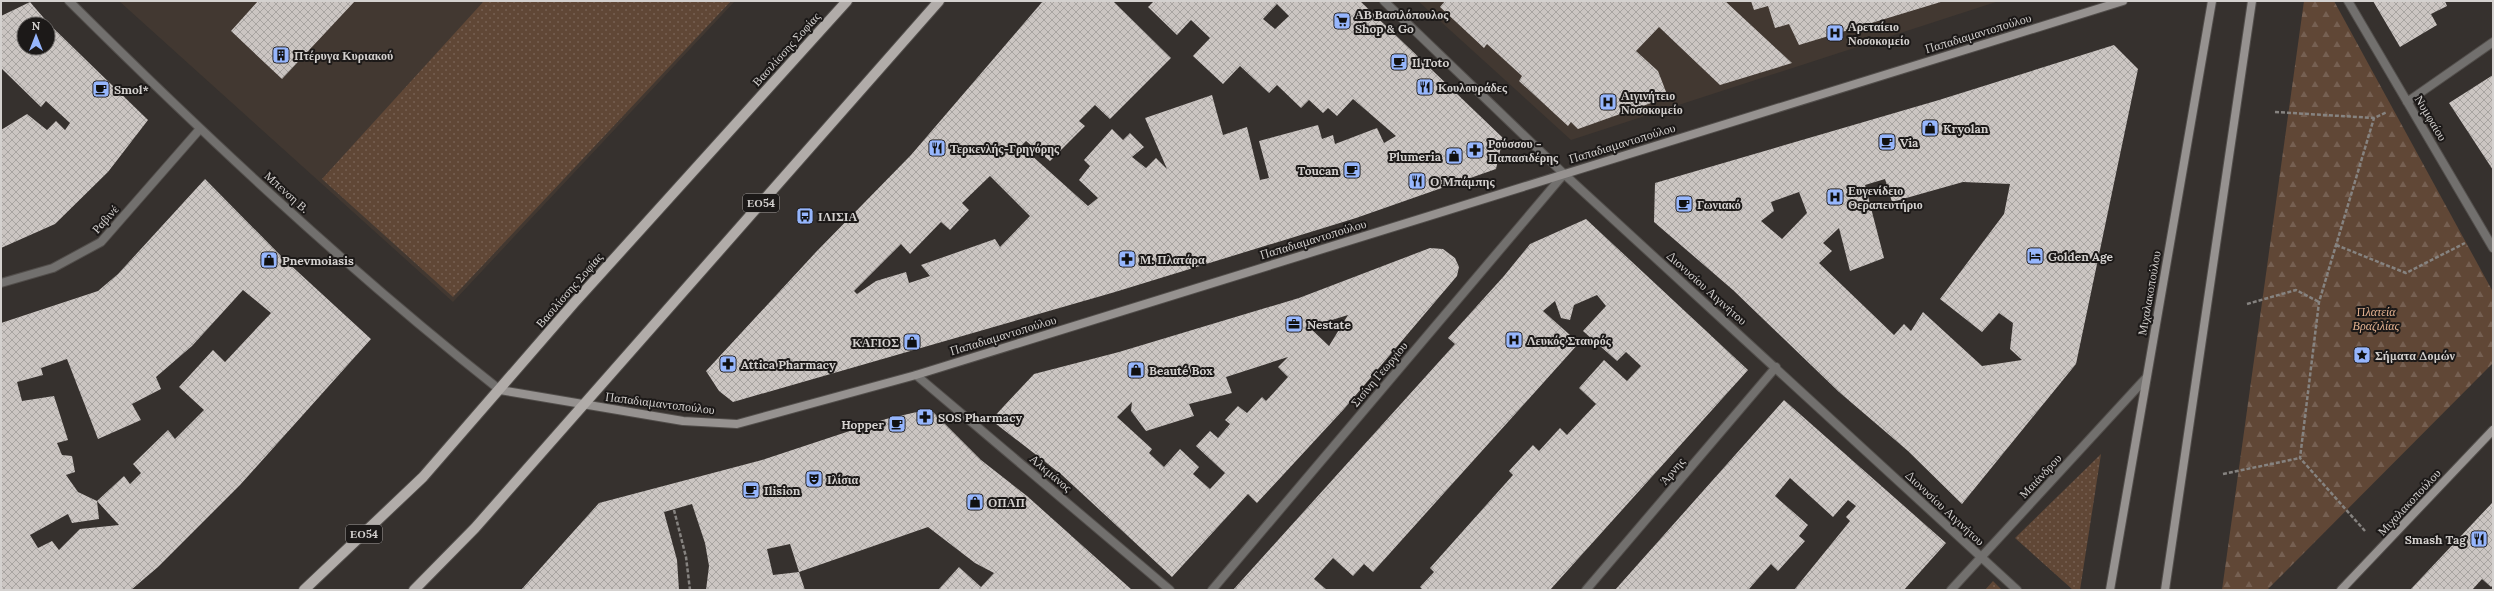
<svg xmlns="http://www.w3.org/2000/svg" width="2494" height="591" font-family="Lora,serif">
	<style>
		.built { fill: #423831 }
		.forest { fill: url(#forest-firs) }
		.park { fill: url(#park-dots) }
		.building { fill: url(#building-cross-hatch); fill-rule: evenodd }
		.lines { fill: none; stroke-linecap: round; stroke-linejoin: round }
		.street-casing { stroke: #524e4b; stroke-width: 10 }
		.secondary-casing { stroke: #524e4b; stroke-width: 10 }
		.primary-casing { stroke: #524e4b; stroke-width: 12 }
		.path { stroke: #868380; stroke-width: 2.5; stroke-dasharray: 4 2; stroke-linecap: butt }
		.street { stroke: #72706e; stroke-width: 8 }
		.secondary { stroke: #969290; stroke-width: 8 }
		.primary { stroke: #b1aca9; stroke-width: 10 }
		.labels { text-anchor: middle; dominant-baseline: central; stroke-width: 4; stroke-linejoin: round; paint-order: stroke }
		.shield { fill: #1c1918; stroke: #9d9a98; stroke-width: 1 }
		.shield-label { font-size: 11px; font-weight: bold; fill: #d4d1cf }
		.poi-label { font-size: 12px; font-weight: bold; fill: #d4d1cf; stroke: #1c1918; text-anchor: start }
		.street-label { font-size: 12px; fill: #d4d1cf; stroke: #1c1918 }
		.park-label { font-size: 12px; font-style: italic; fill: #e7b492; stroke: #1c1918 }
	</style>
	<defs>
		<pattern id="forest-firs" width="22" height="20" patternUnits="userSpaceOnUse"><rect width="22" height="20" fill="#604736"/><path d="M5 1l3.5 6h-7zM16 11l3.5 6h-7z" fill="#766052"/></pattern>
		<pattern id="park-dots" width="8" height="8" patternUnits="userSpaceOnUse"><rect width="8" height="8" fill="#604736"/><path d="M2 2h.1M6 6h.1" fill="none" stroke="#766052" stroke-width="1.8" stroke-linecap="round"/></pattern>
		<pattern id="building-cross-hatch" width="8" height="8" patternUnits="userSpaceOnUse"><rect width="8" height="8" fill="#cbc5c2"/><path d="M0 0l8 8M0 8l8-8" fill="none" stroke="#a8a4a1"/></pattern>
	</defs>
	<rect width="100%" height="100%" fill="#36312e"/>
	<path class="built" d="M 119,1 L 735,1 L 453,302 Z
		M 1418,1 L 1999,1 L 1571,140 Z"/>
	<path class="forest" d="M 2304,1 L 2334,1 L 2493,292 L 2493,363 L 2267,590 L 2222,590 Z"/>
	<path class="park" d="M 484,1 L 731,1 L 453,297 L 322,179 Z
		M 2101,454 L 2080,590 L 2073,590 L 2015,538 Z
		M 1993,581 L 2002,590 L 1985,590 Z"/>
	<path class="building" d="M 258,1 L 355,1 L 282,79 L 231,31 Z
		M 1043,1 L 1113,1 L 1171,58 L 1110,119 L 1095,105 L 1079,121 L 1085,126 L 1050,161 L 1026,141 L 1021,146 L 1088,206 L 1098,198 L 1079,180 L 1090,166 L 1084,160 L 1112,129 L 1123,140 L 1130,133 L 1144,147 L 1132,157 L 1146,168 L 1156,158 L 1167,169 L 1145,118 L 1212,95 L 1223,135 L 1247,127 L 1260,180 L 1269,178 L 1259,141 L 1318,125 L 1322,139 L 1333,135 L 1335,144 L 1377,128 L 1384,143 L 1396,136 L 1353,99 L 1337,116 L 1328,108 L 1323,113 L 1309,100 L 1301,108 L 1277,85 L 1269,93 L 1240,66 L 1223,84 L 1193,56 L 1210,38 L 1191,20 L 1177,35 L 1148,7 L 1154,1 L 1360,1 L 1503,138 L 1496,169 L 1356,218 L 1115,292 L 733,402 L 719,391 L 706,371 L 816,252 L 911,155 ZM 1277,4 L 1289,16 L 1275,29 L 1263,19 ZM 990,176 L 1030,216 L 1000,247 L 995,239 L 921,265 L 930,276 L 909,283 L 906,272 L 876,281 L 857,294 L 854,291 L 901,244 L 910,254 L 941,222 L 950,230 L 969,210 L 962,203 Z
		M 1445,1 L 1725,1 L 1792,63 L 1720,85 L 1659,27 L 1636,51 L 1658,71 L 1668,97 L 1578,129 L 1571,122 L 1568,126 L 1519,81 L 1522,76 L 1487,44 L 1484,48 L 1440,7 Z
		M 1751,1 L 1944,1 L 1799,45 L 1789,24 L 1775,28 L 1768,6 L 1754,10 Z
		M 2373,1 L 2445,1 L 2447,6 L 2431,14 L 2437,25 L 2400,47 Z
		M 30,2 L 49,24 L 148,120 L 108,172 L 55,224 L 1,248 L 1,130 L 27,114 L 47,130 L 56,121 L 65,130 L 70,123 L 46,101 L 41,107 L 1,68 L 1,16 ZM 24,24 L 48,24 L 48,48 L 24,48 Z
		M 2114,45 L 2138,69 L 2076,364 L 1962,504 L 1908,451 L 1839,392 L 1733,290 L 1654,222 L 1655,183 L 1939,100 ZM 1885,179 L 1892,202 L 1963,182 L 2010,184 L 2004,214 L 1940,299 L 1982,332 L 1999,313 L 2013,323 L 2010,349 L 2022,360 L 1982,366 L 1923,312 L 1911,331 L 1904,324 L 1894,335 L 1819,263 L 1832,251 L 1823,243 L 1839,228 L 1850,271 L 1884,258 L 1865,185 ZM 1799,192 L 1807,213 L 1782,239 L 1761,221 L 1774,211 L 1771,202 Z
		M 2493,75 L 2493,170 L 2449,103 Z
		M 205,179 L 285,260 L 371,339 L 240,485 L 158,567 L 131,590 L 1,590 L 1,323 L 98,291 L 118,274 ZM 243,290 L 271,313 L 225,362 L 213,350 L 179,387 L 204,410 L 175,439 L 168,430 L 133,464 L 141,473 L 130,484 L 124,476 L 97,501 L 119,525 L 80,529 L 59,550 L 52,541 L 38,548 L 30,535 L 68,514 L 72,523 L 99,519 L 97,501 L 78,492 L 66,475 L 75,472 L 72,456 L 62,455 L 57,443 L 68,440 L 54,396 L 22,401 L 17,382 L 43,375 L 41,368 L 67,359 L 98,439 L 141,420 L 132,404 L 161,389 L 156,377 L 192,346 Z
		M 1586,219 L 1748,370 L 1550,590 L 1423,590 L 1420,587 L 1434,572 L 1430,568 L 1513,475 L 1509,471 L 1533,445 L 1539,451 L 1560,428 L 1567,435 L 1596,404 L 1579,388 L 1604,360 L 1627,381 L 1641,366 L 1626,352 L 1617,361 L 1583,331 L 1606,306 L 1597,295 L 1574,305 L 1570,320 L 1561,318 L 1555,301 L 1543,311 L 1579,343 L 1373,572 L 1364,564 L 1353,576 L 1333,558 L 1314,579 L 1327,590 L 1233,590 L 1455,344 L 1448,338 L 1504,276 L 1530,244 Z
		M 1430,248 L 1443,249 L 1455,258 L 1459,267 L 1457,276 L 1344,409 L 1257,503 L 1248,494 L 1172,577 L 1062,475 L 991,420 L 1034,374 L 1119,352 L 1299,298 ZM 1348,315 L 1329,346 L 1309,327 ZM 1288,357 L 1278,367 L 1288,377 L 1266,401 L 1262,397 L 1247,413 L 1238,406 L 1225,420 L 1230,424 L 1218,438 L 1210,431 L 1196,446 L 1225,473 L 1210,489 L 1193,474 L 1199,467 L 1180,449 L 1164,467 L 1149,453 L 1152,449 L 1117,417 L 1132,402 L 1131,411 L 1146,431 L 1194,416 L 1189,404 L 1232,393 L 1226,377 Z
		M 1784,400 L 1946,543 L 1904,590 L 1794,590 L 1850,521 L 1846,517 L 1856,506 L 1848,500 L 1833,517 L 1790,478 L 1775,496 L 1808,525 L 1799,536 L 1805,541 L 1778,571 L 1771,564 L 1749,589 L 1751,590 L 1615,590 Z
		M 930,409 L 981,460 L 1027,496 L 1132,590 L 938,590 L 959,567 L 981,587 L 994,573 L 975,563 L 928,527 L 799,572 L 805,590 L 706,590 L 709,566 L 705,543 L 692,504 L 664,512 L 677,560 L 679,590 L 521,590 L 599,503 L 762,460 L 886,419 ZM 790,544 L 799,572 L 773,575 L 767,549 Z
		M 2492,503 L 2493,585 L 2491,587 L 2482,579 L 2472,590 L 2410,590 Z"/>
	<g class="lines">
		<g class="street-casing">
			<path id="street" d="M 69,1 C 206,137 348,270 500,390
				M 1384,1 L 1564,174 L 2017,590
				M 2348,1 L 2493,248
				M 2407,102 L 2493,42
				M 1,283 L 53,268 L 101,242 L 199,130
				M 916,375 L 1170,590
				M 1212,590 L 1564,174
				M 1586,590 L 1776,367
				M 1951,590 L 2146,378"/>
		</g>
		<g class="secondary-casing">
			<path id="secondary" d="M 500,390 L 683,421 L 737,424 L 916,375 L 2123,1
				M 2110,590 L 2212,1
				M 2165,590 L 2252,1
				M 2341,590 L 2493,430"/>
		</g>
		<g class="primary-casing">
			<path id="primary" d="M 304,590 L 423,477 L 574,303 L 847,1
				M 414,590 L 475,528 L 939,1"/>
		</g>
		<path class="path" d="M 2275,112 L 2374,118 L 2387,112
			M 2336,245 L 2406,273 L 2465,243
			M 2247,304 L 2296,290 L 2319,302
			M 2223,474 L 2300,458
			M 674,510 L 686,557 L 690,590
			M 2365,531 L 2300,458 L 2319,302 L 2374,118"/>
		<use href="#street" class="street"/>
		<use href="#secondary" class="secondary"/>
		<use href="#primary" class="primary"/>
	</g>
	<defs>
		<g id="supermarket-square" transform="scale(0.9)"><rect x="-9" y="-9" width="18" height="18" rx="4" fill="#96b6fd" stroke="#1c1918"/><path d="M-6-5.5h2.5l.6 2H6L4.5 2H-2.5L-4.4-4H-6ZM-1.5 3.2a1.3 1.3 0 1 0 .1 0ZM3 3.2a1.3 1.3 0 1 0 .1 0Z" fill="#111"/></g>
		<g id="hospital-square" transform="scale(0.9)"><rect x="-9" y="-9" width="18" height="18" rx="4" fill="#96b6fd" stroke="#1c1918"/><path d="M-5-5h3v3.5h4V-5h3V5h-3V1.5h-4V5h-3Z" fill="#111"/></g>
		<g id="building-square" transform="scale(0.9)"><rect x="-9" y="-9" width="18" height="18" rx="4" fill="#96b6fd" stroke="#1c1918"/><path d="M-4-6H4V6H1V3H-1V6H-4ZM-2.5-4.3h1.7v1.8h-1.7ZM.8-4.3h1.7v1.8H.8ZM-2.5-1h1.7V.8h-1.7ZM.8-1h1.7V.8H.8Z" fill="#111"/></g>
		<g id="cafe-square" transform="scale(0.9)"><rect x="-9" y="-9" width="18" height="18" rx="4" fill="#96b6fd" stroke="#1c1918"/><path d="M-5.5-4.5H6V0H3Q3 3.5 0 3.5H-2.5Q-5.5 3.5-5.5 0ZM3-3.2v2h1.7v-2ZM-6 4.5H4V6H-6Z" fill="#111"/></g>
		<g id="restaurant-square" transform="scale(0.9)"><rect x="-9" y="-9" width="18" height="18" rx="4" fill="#96b6fd" stroke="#1c1918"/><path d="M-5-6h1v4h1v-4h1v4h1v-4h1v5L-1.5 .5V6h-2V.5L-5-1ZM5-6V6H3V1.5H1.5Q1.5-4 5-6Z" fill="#111"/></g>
		<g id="shop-square" transform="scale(0.9)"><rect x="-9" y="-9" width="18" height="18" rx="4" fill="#96b6fd" stroke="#1c1918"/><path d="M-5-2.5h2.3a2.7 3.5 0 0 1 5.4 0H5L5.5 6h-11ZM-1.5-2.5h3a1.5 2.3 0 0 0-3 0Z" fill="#111"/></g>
		<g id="pharmacy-square" transform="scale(0.9)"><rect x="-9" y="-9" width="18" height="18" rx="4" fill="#96b6fd" stroke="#1c1918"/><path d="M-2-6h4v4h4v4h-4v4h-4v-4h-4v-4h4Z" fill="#111"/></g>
		<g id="bus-square" transform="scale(0.9)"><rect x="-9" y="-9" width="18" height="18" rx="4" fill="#96b6fd" stroke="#1c1918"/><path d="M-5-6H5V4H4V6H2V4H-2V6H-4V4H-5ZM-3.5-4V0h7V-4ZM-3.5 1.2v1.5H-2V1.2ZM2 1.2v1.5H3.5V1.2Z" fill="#111"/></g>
		<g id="hotel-square" transform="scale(0.9)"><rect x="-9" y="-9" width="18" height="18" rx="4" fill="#96b6fd" stroke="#1c1918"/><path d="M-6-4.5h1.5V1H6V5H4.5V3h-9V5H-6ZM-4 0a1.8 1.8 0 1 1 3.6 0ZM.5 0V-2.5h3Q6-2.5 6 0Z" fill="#111"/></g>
		<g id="office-square" transform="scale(0.9)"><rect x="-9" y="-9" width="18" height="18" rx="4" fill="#96b6fd" stroke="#1c1918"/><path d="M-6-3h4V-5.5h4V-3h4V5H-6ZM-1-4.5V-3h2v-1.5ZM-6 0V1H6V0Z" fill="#111"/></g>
		<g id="sight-square" transform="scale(0.9)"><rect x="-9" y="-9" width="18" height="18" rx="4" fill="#96b6fd" stroke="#1c1918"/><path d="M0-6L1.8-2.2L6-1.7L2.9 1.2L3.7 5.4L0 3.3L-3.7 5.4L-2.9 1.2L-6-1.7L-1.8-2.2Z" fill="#111"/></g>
		<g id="theatre-square" transform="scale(0.9)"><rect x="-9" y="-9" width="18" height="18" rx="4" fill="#96b6fd" stroke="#1c1918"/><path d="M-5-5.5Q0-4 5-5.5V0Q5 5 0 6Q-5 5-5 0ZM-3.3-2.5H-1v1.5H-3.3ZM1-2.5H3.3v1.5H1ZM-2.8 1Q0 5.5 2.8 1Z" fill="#111"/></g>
	</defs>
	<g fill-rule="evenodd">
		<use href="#supermarket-square" x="1342" y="21"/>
		<use href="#hospital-square" x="1835" y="33"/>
		<use href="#building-square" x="281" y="55"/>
		<use href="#cafe-square" x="1399" y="62"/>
		<use href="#restaurant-square" x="1425" y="87"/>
		<use href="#cafe-square" x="101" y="89"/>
		<use href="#hospital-square" x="1608" y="102"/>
		<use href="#shop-square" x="1930" y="128"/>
		<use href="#cafe-square" x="1887" y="142"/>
		<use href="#restaurant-square" x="937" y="148"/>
		<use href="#pharmacy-square" x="1475" y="150"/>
		<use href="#shop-square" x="1454" y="156"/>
		<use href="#cafe-square" x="1352" y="170"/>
		<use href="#restaurant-square" x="1417" y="181"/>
		<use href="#hospital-square" x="1835" y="197"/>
		<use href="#cafe-square" x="1684" y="204"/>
		<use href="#bus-square" x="805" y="216"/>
		<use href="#hotel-square" x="2035" y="256"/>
		<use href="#pharmacy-square" x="1127" y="259"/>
		<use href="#shop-square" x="269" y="260"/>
		<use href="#office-square" x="1294" y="324"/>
		<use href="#hospital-square" x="1514" y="340"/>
		<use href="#shop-square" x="912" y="342"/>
		<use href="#sight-square" x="2362" y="355"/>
		<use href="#pharmacy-square" x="728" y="364"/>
		<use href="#shop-square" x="1136" y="370"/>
		<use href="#pharmacy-square" x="925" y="417"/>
		<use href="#cafe-square" x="897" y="424"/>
		<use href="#theatre-square" x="814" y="479"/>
		<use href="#cafe-square" x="751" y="490"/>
		<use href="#shop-square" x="975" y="502"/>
		<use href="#restaurant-square" x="2479" y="539"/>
	</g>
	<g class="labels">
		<g class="shield">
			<rect x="743" y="194" width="36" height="18" rx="3"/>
			<rect x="346" y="525" width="36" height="18" rx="3"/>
		</g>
		<g class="shield-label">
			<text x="761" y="203">ΕΟ54</text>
			<text x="364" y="534">ΕΟ54</text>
		</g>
		<g class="poi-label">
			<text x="1355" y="14">ΑΒ Βασιλόπουλος<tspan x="1355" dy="14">Shop &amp; Go</tspan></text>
			<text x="1848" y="26">Αρεταίειο<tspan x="1848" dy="14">Νοσοκομείο</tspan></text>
			<text x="294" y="55">Πτέρυγα Κυριακού</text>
			<text x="1412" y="62">Il Toto</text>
			<text x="1438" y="87">Κουλουράδες</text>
			<text x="114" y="89">Smol*</text>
			<text x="1621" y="95">Αιγινήτειο<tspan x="1621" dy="14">Νοσοκομείο</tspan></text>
			<text x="1943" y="128">Kryolan</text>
			<text x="1900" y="142">Via</text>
			<text x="1488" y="143">Ρούσσου -<tspan x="1488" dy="14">Παπασιδέρης</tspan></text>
			<text x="950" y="148">Τερκενλής-Γρηγόρης</text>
			<text x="1441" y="156" text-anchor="end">Plumeria</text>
			<text x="1339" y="170" text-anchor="end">Toucan</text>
			<text x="1430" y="181">Ο Μπάμπης</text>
			<text x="1848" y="190">Ευγενίδειο<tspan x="1848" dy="14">Θεραπευτήριο</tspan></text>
			<text x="1697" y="204">Γωνιακό</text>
			<text x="818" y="216">ΙΛΙΣΙΑ</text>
			<text x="2048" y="256">Golden Age</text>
			<text x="1140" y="259">Μ. Πλατάρα</text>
			<text x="282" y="260">Pnevmoiasis</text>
			<text x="1307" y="324">Nestate</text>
			<text x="1527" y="340">Λευκός Σταυρός</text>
			<text x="899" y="342" text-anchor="end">ΚΑΓΙΟΣ</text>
			<text x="2375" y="355">Σήματα Δομών</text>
			<text x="741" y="364">Attica Pharmacy</text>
			<text x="1149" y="370">Beauté Box</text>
			<text x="938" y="417">SOS Pharmacy</text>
			<text x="884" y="424" text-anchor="end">Hopper</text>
			<text x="827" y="479">Ιλίσια</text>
			<text x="764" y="490">Ilision</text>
			<text x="988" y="502">ΟΠΑΠ</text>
			<text x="2466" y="539" text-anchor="end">Smash Tag</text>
		</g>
		<g class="street-label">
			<text transform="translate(1978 33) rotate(-17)">Παπαδιαμαντοπούλου</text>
			<text transform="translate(786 49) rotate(-48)">Βασιλίσσης Σοφίας</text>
			<text transform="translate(2431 118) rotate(59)">Νυμφαίου</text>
			<text transform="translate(1622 143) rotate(-17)">Παπαδιαμαντοπούλου</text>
			<text transform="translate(287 192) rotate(42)">Μπενση Β.</text>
			<text transform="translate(105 219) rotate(-48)">Ραβινέ</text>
			<text transform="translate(1313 239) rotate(-17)">Παπαδιαμαντοπούλου</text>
			<text transform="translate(1707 288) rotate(42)">Διονυσίου Αιγινήτου</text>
			<text transform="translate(569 290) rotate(-49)">Βασιλίσσης Σοφίας</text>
			<text transform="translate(2149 293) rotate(-80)">Μιχαλακοπούλου</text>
			<text transform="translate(1003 335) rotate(-17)">Παπαδιαμαντοπούλου</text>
			<text transform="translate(1379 374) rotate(-50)">Σισίνη Γεωργίου</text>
			<text transform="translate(660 403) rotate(7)">Παπαδιαμαντοπούλου</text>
			<text transform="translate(1672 471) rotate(-50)">Άρνης</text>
			<text transform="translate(1051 473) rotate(40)">Αλκμάνος</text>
			<text transform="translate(2040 476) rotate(-47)">Μαιάνδρου</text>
			<text transform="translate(2409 502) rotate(-47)">Μιχαλακοπούλου</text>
			<text transform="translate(1945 508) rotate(43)">Διονυσίου Αιγινήτου</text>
		</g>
		<g class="park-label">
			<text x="2376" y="311">Πλατεία<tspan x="2376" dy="14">Βραζιλίας</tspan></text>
		</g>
	</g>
	<rect width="2494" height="591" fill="none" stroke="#d4d1cf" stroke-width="4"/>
	<g transform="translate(36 36)"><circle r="19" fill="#1c1918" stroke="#666361"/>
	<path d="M0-3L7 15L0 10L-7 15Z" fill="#96b6fd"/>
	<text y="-6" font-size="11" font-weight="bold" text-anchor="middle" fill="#d4d1cf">N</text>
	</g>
</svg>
